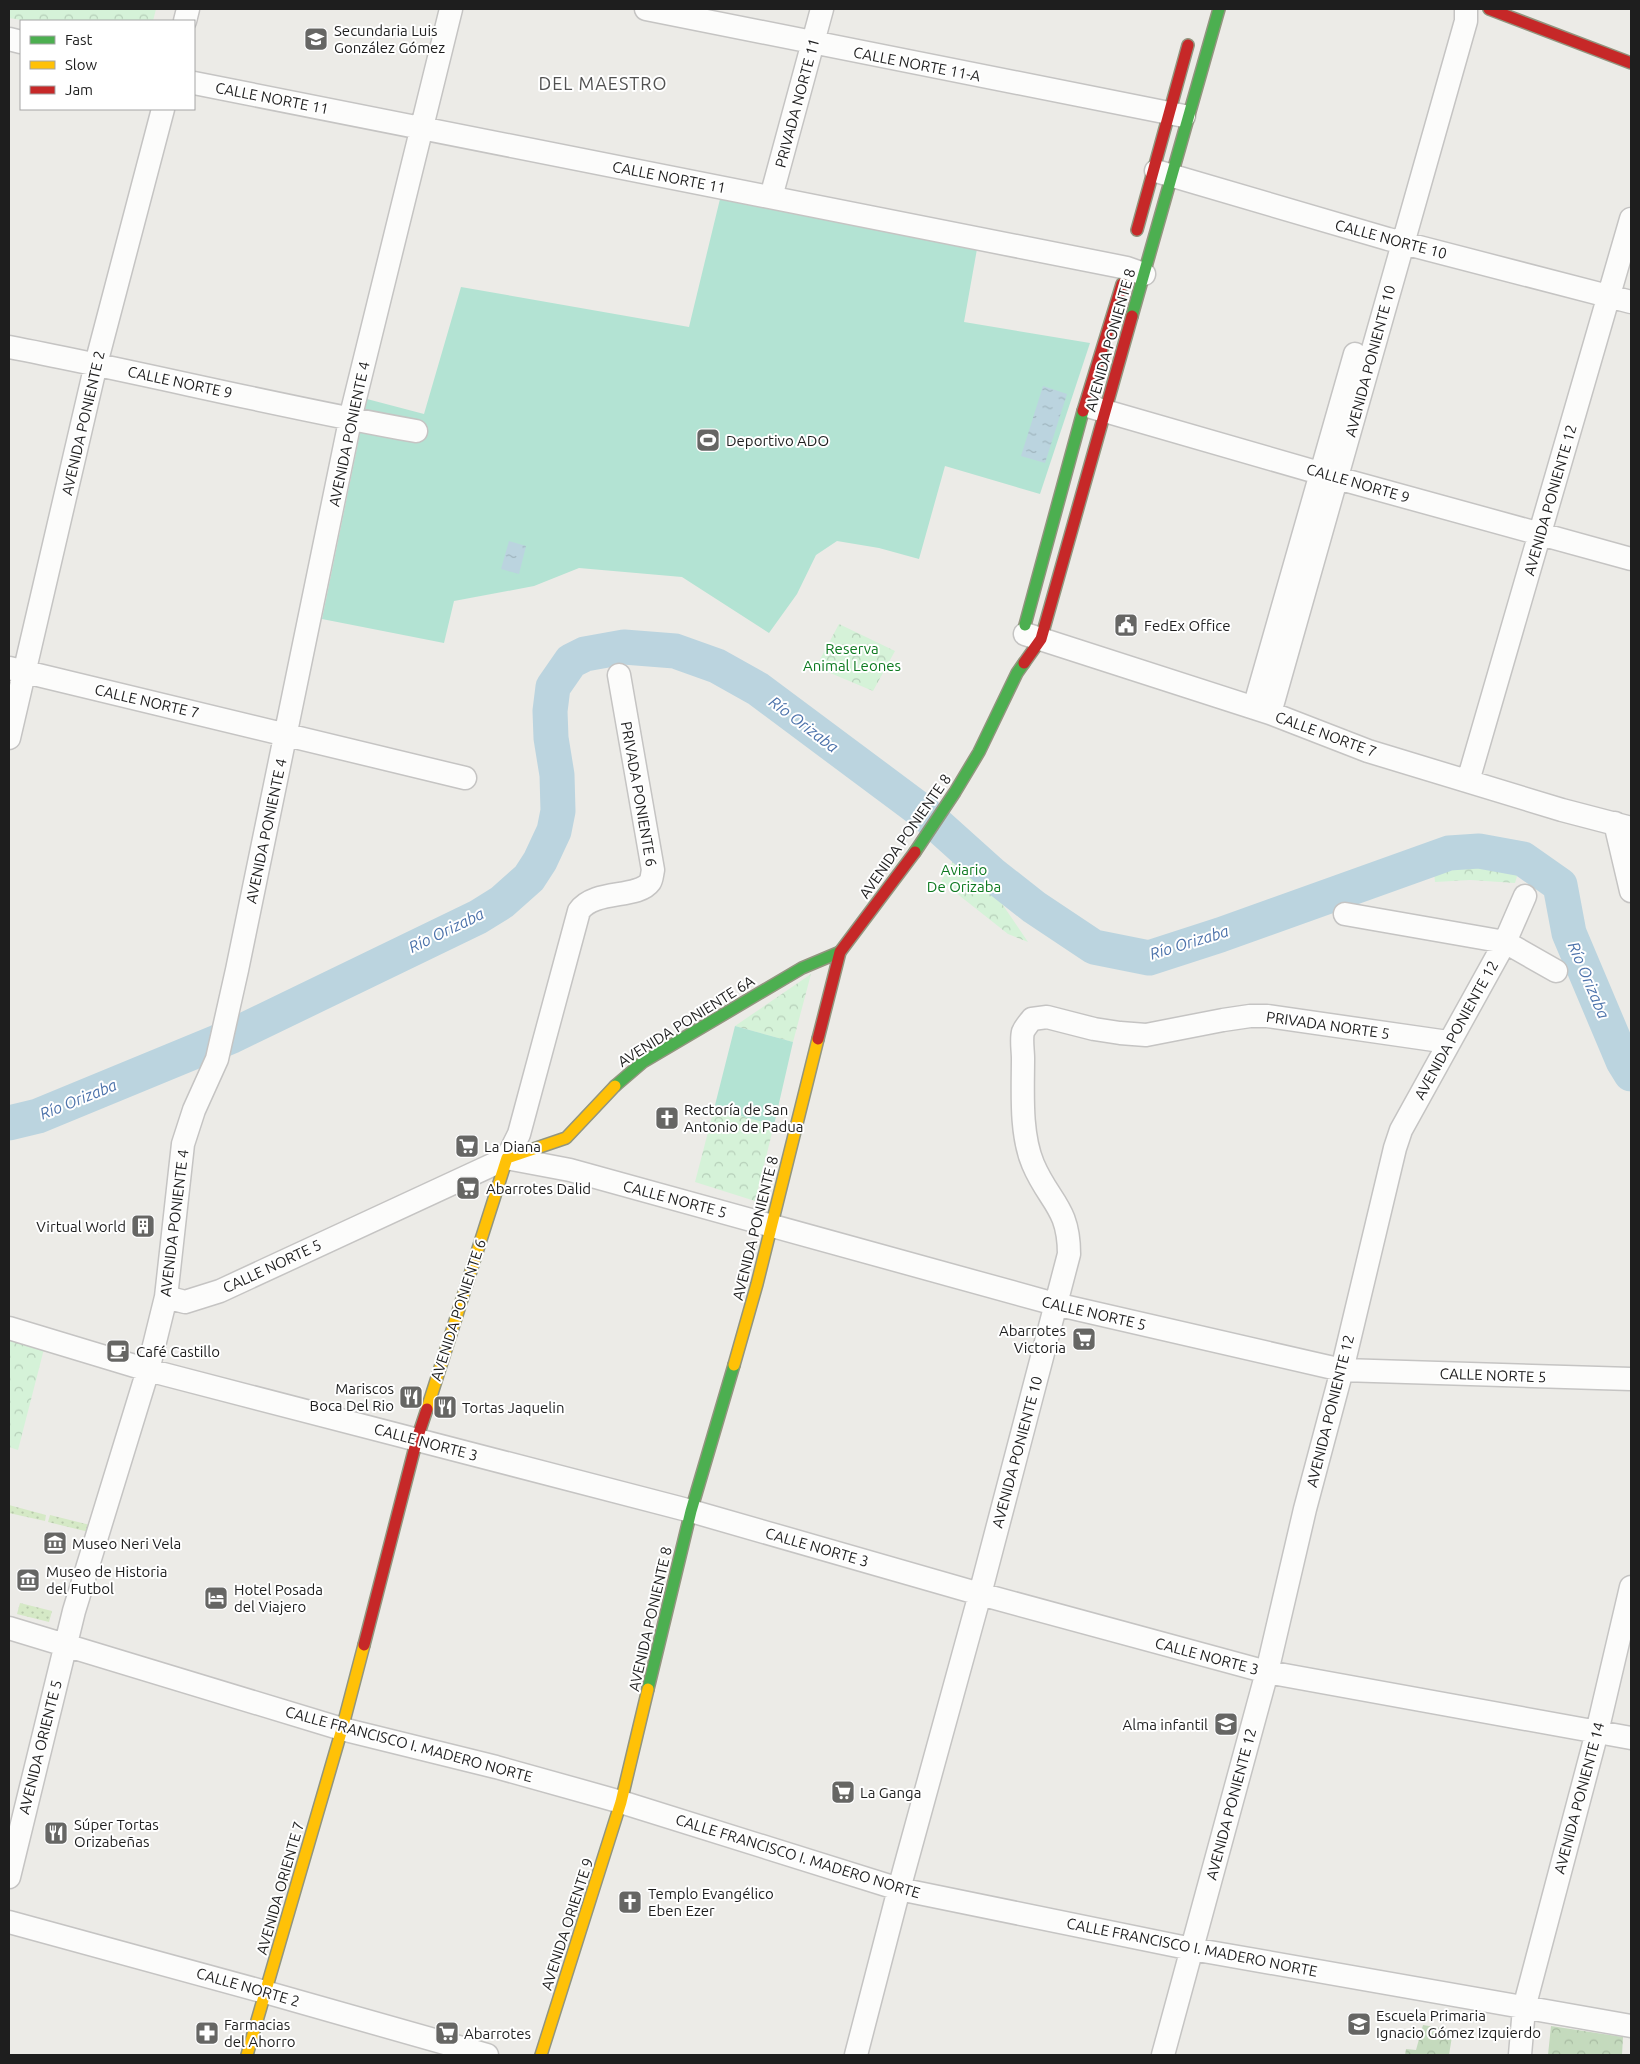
<svg xmlns="http://www.w3.org/2000/svg" width="1640" height="2064" font-family="Ubuntu,sans-serif">
	<style>
		.grass { fill: url(#grass-dots) }
		.forest { fill: url(#forest-crowns) }
		.park { fill: url(#park-crowns) }
		.pitch { fill: #b3e3d3 }
		.water { fill: url(#water-ripples) }
		.lines { fill: none; stroke-linecap: round; stroke-linejoin: round }
		.river { stroke: #bbd4df; stroke-width: 35 }
		.street-casing { stroke: #c5c4c3; stroke-width: 25 }
		.fast-casing { stroke: #92957f; stroke-width: 14 }
		.slow-casing { stroke: #92957f; stroke-width: 14 }
		.jam-casing { stroke: #92957f; stroke-width: 14 }
		.street { stroke: #fcfcfb; stroke-width: 22 }
		.fast { stroke: #4caf50; stroke-width: 11 }
		.slow { stroke: #ffc107; stroke-width: 11 }
		.jam { stroke: #c62828; stroke-width: 11 }
		.labels { text-anchor: middle; dominant-baseline: central; stroke-width: 4; stroke-linejoin: round; paint-order: stroke }
		.poi-label { font-size: 15px; fill: #1e1e1e; stroke: #fff; text-anchor: start }
		.street-label { font-size: 15px; fill: #1e1e1e; stroke: #fff }
		.park-label { font-size: 15px; fill: #0e7a21; stroke: #fff }
		.water-label { font-size: 16px; font-style: italic; fill: #4d73ab; stroke: #fff }
		.quarter-label { font-size: 18px; letter-spacing: 1px; fill: #515151; stroke: #fff }
	</style>
	<defs>
		<pattern id="grass-dots" width="8" height="8" patternUnits="userSpaceOnUse" patternTransform="scale(1.25)"><rect width="8" height="8" fill="#d5e9c6"/><path d="M2 2h.1M6 6h.1" fill="none" stroke="#b6c7aa" stroke-width="1.8" stroke-linecap="round"/></pattern>
		<pattern id="forest-crowns" width="20" height="18" patternUnits="userSpaceOnUse" patternTransform="scale(1.25)"><rect width="20" height="18" fill="#c4dabd"/><path d="M2 6a3 3 0 1 1 6 0M12 15a3 3 0 1 1 6 0" fill="none" stroke="#a8bba2"/></pattern>
		<pattern id="park-crowns" width="20" height="18" patternUnits="userSpaceOnUse" patternTransform="scale(1.25)"><rect width="20" height="18" fill="#d5f2d8"/><path d="M2 6a3 3 0 1 1 6 0M12 15a3 3 0 1 1 6 0" fill="none" stroke="#b6cfb9"/></pattern>
		<pattern id="water-ripples" width="26" height="14" patternUnits="userSpaceOnUse" patternTransform="scale(1.25)"><rect width="26" height="14" fill="#bbd4df"/><path d="M2 4q2-2 4 0t4 0M15 11q2-2 4 0t4 0" fill="none" stroke="#a0b6bf"/></pattern>
	</defs>
	<rect width="100%" height="100%" fill="#ecebe7"/>
	<path class="grass" d="M 9,1505 L 46,1515 L 45,1521 L 9,1513 Z
		M 50,1515 L 90,1525 L 89,1532 L 48,1522 Z
		M 20,1603 L 52,1611 L 49,1622 L 17,1614 Z"/>
	<path class="forest" d="M 1423,2025 L 1453,2030 L 1449,2055 L 1405,2055 L 1406,2049 L 1416,2050 Z
		M 1551,2026 L 1623,2037 L 1622,2055 L 1548,2055 Z"/>
	<path class="park" d="M 9,9 L 156,9 L 153,21 L 27,21 L 9,18 Z
		M 839,624 L 895,651 L 873,691 L 816,667 Z
		M 955,858 L 973,861 L 1028,942 L 1008,934 L 941,881 Z
		M 1457,866 L 1504,866 L 1518,873 L 1515,883 L 1470,880 L 1435,882 L 1434,872 Z
		M 811,974 L 793,1042 L 735,1026 Z
		M 714,1109 L 774,1125 L 755,1201 L 695,1182 Z
		M 9,1339 L 44,1349 L 18,1450 L 9,1447 Z"/>
	<path class="pitch" d="M 720,199 L 977,249 L 964,322 L 1090,343 L 1040,494 L 945,466 L 919,559 L 879,548 L 837,541 L 816,555 L 797,594 L 769,633 L 682,577 L 579,568 L 534,586 L 454,601 L 444,643 L 322,619 L 367,399 L 424,414 L 461,287 L 689,327 Z
		M 735,1026 L 793,1042 L 774,1125 L 714,1109 Z"/>
	<path class="water" d="M 1043,386 L 1067,394 L 1045,463 L 1021,456 Z
		M 509,541 L 526,546 L 519,574 L 501,569 Z"/>
	<g class="lines">
		<path class="river" d="M 9,1123 L 38,1116 L 232,1036 L 478,917 L 502,902 L 529,878 L 540,861 L 554,831 L 558,811 L 557,775 L 551,738 L 550,711 L 553,687 L 571,661 L 585,654 L 624,647 L 675,651 L 717,666 L 758,689 L 923,812 L 992,874 L 1034,907 L 1094,947 L 1149,958 L 1220,935 L 1449,853 L 1479,851 L 1523,859 L 1560,885 L 1569,933 L 1623,1061 L 1631,1074"/>
		<g class="street-casing">
			<path id="street" d="M 646,9 L 1184,116
				M 185,21 L 188,9
				M 9,39 L 21,42
				M 194,83 L 1127,268 L 1144,274
				M 1156,171 L 1388,239 L 1631,302
				M 771,197 L 822,9
				M 9,347 C 145,373 280,407 416,431
				M 1091,407 L 1337,478 L 1631,559
				M 1025,634 L 1270,713 L 1368,751 L 1562,810 L 1631,828
				M 9,668 L 465,778
				M 1254,708 L 1355,354
				M 1270,713 L 1466,21 L 1466,9
				M 9,738 L 96,364 L 163,109
				M 1468,781 L 1631,219
				M 1615,823 L 1631,891
				M 1345,914 L 1505,942 L 1556,971
				M 507,1158 L 519,1134 L 579,911 C 594,889 638,899 650,882 C 652,879 652,874 653,870 L 619,675
				M 166,1297 L 185,1302 L 220,1291 L 507,1158 L 570,1170 L 1055,1304 L 1342,1370 L 1631,1379
				M 9,1328 L 148,1370 L 691,1511 L 980,1594 L 1267,1672 L 1631,1738
				M 9,1628 L 342,1729 L 496,1767 L 621,1802 L 899,1889 L 1192,1949 L 1631,2026
				M 9,1877 L 74,1611 L 148,1370 L 166,1297 L 183,1144 L 194,1110 L 217,1059 L 237,970 L 352,411 L 451,9
				M 9,1922 L 265,1992 L 487,2055
				M 856,2055 L 899,1889 L 980,1594 L 1069,1254 C 1069,1207 1049,1202 1033,1164 C 1020,1133 1023,1091 1023,1058 C 1023,1051 1021,1039 1023,1032 C 1025,1027 1029,1023 1032,1019 L 1047,1017 L 1094,1029 L 1120,1033 L 1146,1035 L 1223,1020 L 1250,1016 L 1267,1016 L 1448,1042
				M 1163,2055 L 1267,1672 L 1305,1509 L 1342,1370 L 1395,1148 L 1401,1130 L 1505,942 L 1525,896
				M 1520,2055 L 1524,2008 L 1597,1732 L 1631,1587"/>
		</g>
		<g class="fast-casing">
			<path id="fast" d="M 1132,316 L 1219,9
				M 1025,625 L 1083,411
				M 915,852 L 955,792 L 979,752 L 1017,673 L 1024,663
				M 615,1086 L 643,1062 L 802,968 L 840,952
				M 648,1689 L 691,1511 L 734,1365"/>
		</g>
		<g class="slow-casing">
			<path id="slow" d="M 734,1365 L 757,1284 L 818,1039
				M 427,1409 L 507,1158 L 566,1138 L 615,1086
				M 247,2055 L 342,1729 L 364,1645
				M 541,2055 L 621,1802 L 648,1689"/>
		</g>
		<g class="jam-casing">
			<path id="jam" d="M 1489,9 L 1631,63
				M 1137,230 L 1188,45
				M 1083,411 L 1122,284
				M 1024,663 L 1041,639 L 1132,316
				M 818,1039 L 840,952 L 915,852
				M 364,1645 L 417,1439 L 427,1409"/>
		</g>
		<use href="#street" class="street"/>
		<use href="#fast" class="fast"/>
		<use href="#slow" class="slow"/>
		<use href="#jam" class="jam"/>
	</g>
	<defs>
		<g id="school-square" transform="scale(1.25)"><rect x="-9" y="-9" width="18" height="18" rx="4" fill="#666664" stroke="#fff"/><path d="M0-5L7-2L0 1L-7-2ZM-4 1L0 2.5L4 1V4Q0 6-4 4Z" fill="#fff"/></g>
		<g id="stadium-square" transform="scale(1.25)"><rect x="-9" y="-9" width="18" height="18" rx="4" fill="#666664" stroke="#fff"/><path d="M0-5a6.5 5 0 1 0 0 10a6.5 5 0 1 0 0-10ZM-3.5-1.8h7v3.6h-7Z" fill="#fff"/></g>
		<g id="civic-square" transform="scale(1.25)"><rect x="-9" y="-9" width="18" height="18" rx="4" fill="#666664" stroke="#fff"/><path d="M-.6-6.5H3V-4.5H.6V-3L4-1V1h2V6H-6V1h2V-1L-.6-3ZM-1.2 2.5V6h2.4V2.5Z" fill="#fff"/></g>
		<g id="church-square" transform="scale(1.25)"><rect x="-9" y="-9" width="18" height="18" rx="4" fill="#666664" stroke="#fff"/><path d="M-1.2-6h2.4v3.5h3.3v2.4h-3.3V6h-2.4V-.1h-3.3v-2.4h3.3Z" fill="#fff"/></g>
		<g id="supermarket-square" transform="scale(1.25)"><rect x="-9" y="-9" width="18" height="18" rx="4" fill="#666664" stroke="#fff"/><path d="M-6-5.5h2.5l.6 2H6L4.5 2H-2.5L-4.4-4H-6ZM-1.5 3.2a1.3 1.3 0 1 0 .1 0ZM3 3.2a1.3 1.3 0 1 0 .1 0Z" fill="#fff"/></g>
		<g id="building-square" transform="scale(1.25)"><rect x="-9" y="-9" width="18" height="18" rx="4" fill="#666664" stroke="#fff"/><path d="M-4-6H4V6H1V3H-1V6H-4ZM-2.5-4.3h1.7v1.8h-1.7ZM.8-4.3h1.7v1.8H.8ZM-2.5-1h1.7V.8h-1.7ZM.8-1h1.7V.8H.8Z" fill="#fff"/></g>
		<g id="cafe-square" transform="scale(1.25)"><rect x="-9" y="-9" width="18" height="18" rx="4" fill="#666664" stroke="#fff"/><path d="M-5.5-4.5H6V0H3Q3 3.5 0 3.5H-2.5Q-5.5 3.5-5.5 0ZM3-3.2v2h1.7v-2ZM-6 4.5H4V6H-6Z" fill="#fff"/></g>
		<g id="restaurant-square" transform="scale(1.25)"><rect x="-9" y="-9" width="18" height="18" rx="4" fill="#666664" stroke="#fff"/><path d="M-5-6h1v4h1v-4h1v4h1v-4h1v5L-1.5 .5V6h-2V.5L-5-1ZM5-6V6H3V1.5H1.5Q1.5-4 5-6Z" fill="#fff"/></g>
		<g id="museum-square" transform="scale(1.25)"><rect x="-9" y="-9" width="18" height="18" rx="4" fill="#666664" stroke="#fff"/><path d="M0-6L6-3V-2H-6V-3ZM-5-1h2V3h-2ZM-1-1h2V3h-2ZM3-1h2V3H3ZM-6 4H6V6H-6Z" fill="#fff"/></g>
		<g id="hotel-square" transform="scale(1.25)"><rect x="-9" y="-9" width="18" height="18" rx="4" fill="#666664" stroke="#fff"/><path d="M-6-4.5h1.5V1H6V5H4.5V3h-9V5H-6ZM-4 0a1.8 1.8 0 1 1 3.6 0ZM.5 0V-2.5h3Q6-2.5 6 0Z" fill="#fff"/></g>
		<g id="pharmacy-square" transform="scale(1.25)"><rect x="-9" y="-9" width="18" height="18" rx="4" fill="#666664" stroke="#fff"/><path d="M-2-6h4v4h4v4h-4v4h-4v-4h-4v-4h4Z" fill="#fff"/></g>
	</defs>
	<g fill-rule="evenodd">
		<use href="#school-square" x="316" y="39"/>
		<use href="#stadium-square" x="708" y="440"/>
		<use href="#civic-square" x="1126" y="625"/>
		<use href="#church-square" x="667" y="1118"/>
		<use href="#supermarket-square" x="467" y="1146"/>
		<use href="#supermarket-square" x="468" y="1188"/>
		<use href="#building-square" x="143" y="1226"/>
		<use href="#supermarket-square" x="1084" y="1339"/>
		<use href="#cafe-square" x="118" y="1351"/>
		<use href="#restaurant-square" x="411" y="1397"/>
		<use href="#restaurant-square" x="445" y="1407"/>
		<use href="#museum-square" x="55" y="1543"/>
		<use href="#museum-square" x="28" y="1580"/>
		<use href="#hotel-square" x="216" y="1598"/>
		<use href="#school-square" x="1226" y="1724"/>
		<use href="#supermarket-square" x="843" y="1792"/>
		<use href="#restaurant-square" x="56" y="1833"/>
		<use href="#church-square" x="630" y="1902"/>
		<use href="#school-square" x="1359" y="2024"/>
		<use href="#pharmacy-square" x="207" y="2033"/>
		<use href="#supermarket-square" x="447" y="2033"/>
	</g>
	<g class="labels">
		<g class="poi-label">
			<text x="334" y="30">Secundaria Luis<tspan x="334" dy="17">González Gómez</tspan></text>
			<text x="726" y="440">Deportivo ADO</text>
			<text x="1144" y="625">FedEx Office</text>
			<text x="684" y="1109">Rectoría de San<tspan x="684" dy="17">Antonio de Padua</tspan></text>
			<text x="484" y="1146">La Diana</text>
			<text x="486" y="1188">Abarrotes Dalid</text>
			<text x="126" y="1226" text-anchor="end">Virtual World</text>
			<text x="1066" y="1330" text-anchor="end">Abarrotes<tspan x="1066" dy="17">Victoria</tspan></text>
			<text x="136" y="1351">Café Castillo</text>
			<text x="394" y="1388" text-anchor="end">Mariscos<tspan x="394" dy="17">Boca Del Rio</tspan></text>
			<text x="462" y="1407">Tortas Jaquelin</text>
			<text x="72" y="1543">Museo Neri Vela</text>
			<text x="46" y="1571">Museo de Historia<tspan x="46" dy="17">del Futbol</tspan></text>
			<text x="234" y="1589">Hotel Posada<tspan x="234" dy="17">del Viajero</tspan></text>
			<text x="1208" y="1724" text-anchor="end">Alma infantil</text>
			<text x="860" y="1792">La Ganga</text>
			<text x="74" y="1824">Súper Tortas<tspan x="74" dy="17">Orizabeñas</tspan></text>
			<text x="648" y="1893">Templo Evangélico<tspan x="648" dy="17">Eben Ezer</tspan></text>
			<text x="1376" y="2015">Escuela Primaria<tspan x="1376" dy="17">Ignacio Gómez Izquierdo</tspan></text>
			<text x="224" y="2024">Farmacias<tspan x="224" dy="17">del Ahorro</tspan></text>
			<text x="464" y="2033">Abarrotes</text>
		</g>
		<g class="street-label">
			<text transform="translate(917 64) rotate(11)">CALLE NORTE 11-A</text>
			<text transform="translate(272 98) rotate(11)">CALLE NORTE 11</text>
			<text transform="translate(797 103) rotate(-75)">PRIVADA NORTE 11</text>
			<text transform="translate(669 177) rotate(11)">CALLE NORTE 11</text>
			<text transform="translate(1391 239) rotate(15)">CALLE NORTE 10</text>
			<text transform="translate(1110 340) rotate(-74)">AVENIDA PONIENTE 8</text>
			<text transform="translate(1370 361) rotate(-75)">AVENIDA PONIENTE 10</text>
			<text transform="translate(180 382) rotate(12)">CALLE NORTE 9</text>
			<text transform="translate(83 423) rotate(-77)">AVENIDA PONIENTE 2</text>
			<text transform="translate(349 434) rotate(-78)">AVENIDA PONIENTE 4</text>
			<text transform="translate(1358 483) rotate(16)">CALLE NORTE 9</text>
			<text transform="translate(1550 500) rotate(-74)">AVENIDA PONIENTE 12</text>
			<text transform="translate(147 701) rotate(13)">CALLE NORTE 7</text>
			<text transform="translate(1326 734) rotate(20)">CALLE NORTE 7</text>
			<text transform="translate(639 794) rotate(80)">PRIVADA PONIENTE 6</text>
			<text transform="translate(266 831) rotate(-78)">AVENIDA PONIENTE 4</text>
			<text transform="translate(905 836) rotate(-55)">AVENIDA PONIENTE 8</text>
			<text transform="translate(686 1021) rotate(-32)">AVENIDA PONIENTE 6A</text>
			<text transform="translate(1328 1025) rotate(8)">PRIVADA NORTE 5</text>
			<text transform="translate(1456 1030) rotate(-61)">AVENIDA PONIENTE 12</text>
			<text transform="translate(675 1199) rotate(15)">CALLE NORTE 5</text>
			<text transform="translate(174 1223) rotate(-83)">AVENIDA PONIENTE 4</text>
			<text transform="translate(755 1228) rotate(-76)">AVENIDA PONIENTE 8</text>
			<text transform="translate(272 1266) rotate(-25)">CALLE NORTE 5</text>
			<text transform="translate(458 1310) rotate(-72)">AVENIDA PONIENTE 6</text>
			<text transform="translate(1094 1313) rotate(13)">CALLE NORTE 5</text>
			<text transform="translate(1493 1375) rotate(2)">CALLE NORTE 5</text>
			<text transform="translate(1330 1411) rotate(-76)">AVENIDA PONIENTE 12</text>
			<text transform="translate(426 1442) rotate(15)">CALLE NORTE 3</text>
			<text transform="translate(1017 1452) rotate(-75)">AVENIDA PONIENTE 10</text>
			<text transform="translate(817 1547) rotate(16)">CALLE NORTE 3</text>
			<text transform="translate(650 1619) rotate(-77)">AVENIDA PONIENTE 8</text>
			<text transform="translate(1207 1656) rotate(15)">CALLE NORTE 3</text>
			<text transform="translate(409 1744) rotate(15)">CALLE FRANCISCO I. MADERO NORTE</text>
			<text transform="translate(40 1747) rotate(-76)">AVENIDA ORIENTE 5</text>
			<text transform="translate(1579 1798) rotate(-75)">AVENIDA PONIENTE 14</text>
			<text transform="translate(1231 1804) rotate(-75)">AVENIDA PONIENTE 12</text>
			<text transform="translate(798 1856) rotate(17)">CALLE FRANCISCO I. MADERO NORTE</text>
			<text transform="translate(280 1888) rotate(-74)">AVENIDA ORIENTE 7</text>
			<text transform="translate(567 1924) rotate(-72)">AVENIDA ORIENTE 9</text>
			<text transform="translate(1192 1947) rotate(11)">CALLE FRANCISCO I. MADERO NORTE</text>
			<text transform="translate(248 1987) rotate(16)">CALLE NORTE 2</text>
		</g>
		<g class="park-label">
			<text x="852" y="648">Reserva<tspan x="852" dy="17">Animal Leones</tspan></text>
			<text x="964" y="869">Aviario<tspan x="964" dy="17">De Orizaba</tspan></text>
		</g>
		<g class="water-label">
			<text transform="translate(804 724) rotate(37)">Río Orizaba</text>
			<text transform="translate(446 930) rotate(-26)">Río Orizaba</text>
			<text transform="translate(1189 942) rotate(-17)">Río Orizaba</text>
			<text transform="translate(1589 980) rotate(67)">Río Orizaba</text>
			<text transform="translate(78 1099) rotate(-22)">Río Orizaba</text>
		</g>
		<g class="quarter-label">
			<text x="603" y="83">DEL MAESTRO</text>
		</g>
	</g>
	<rect width="1640" height="2064" fill="none" stroke="#1e1e1e" stroke-width="20"/>
	<rect x="20" y="20" width="175" height="90" fill="#ffffff" stroke="#a5a5a5"/>
	<rect x="30" y="36" width="25" height="8" fill="#4caf50" stroke="#a5a5a5"/>
	<text x="65" y="45" font-size="15" fill="#1e1e1e">Fast</text>
	<rect x="30" y="61" width="25" height="8" fill="#ffc107" stroke="#a5a5a5"/>
	<text x="65" y="70" font-size="15" fill="#1e1e1e">Slow</text>
	<rect x="30" y="86" width="25" height="8" fill="#c62828" stroke="#a5a5a5"/>
	<text x="65" y="95" font-size="15" fill="#1e1e1e">Jam</text>
</svg>
